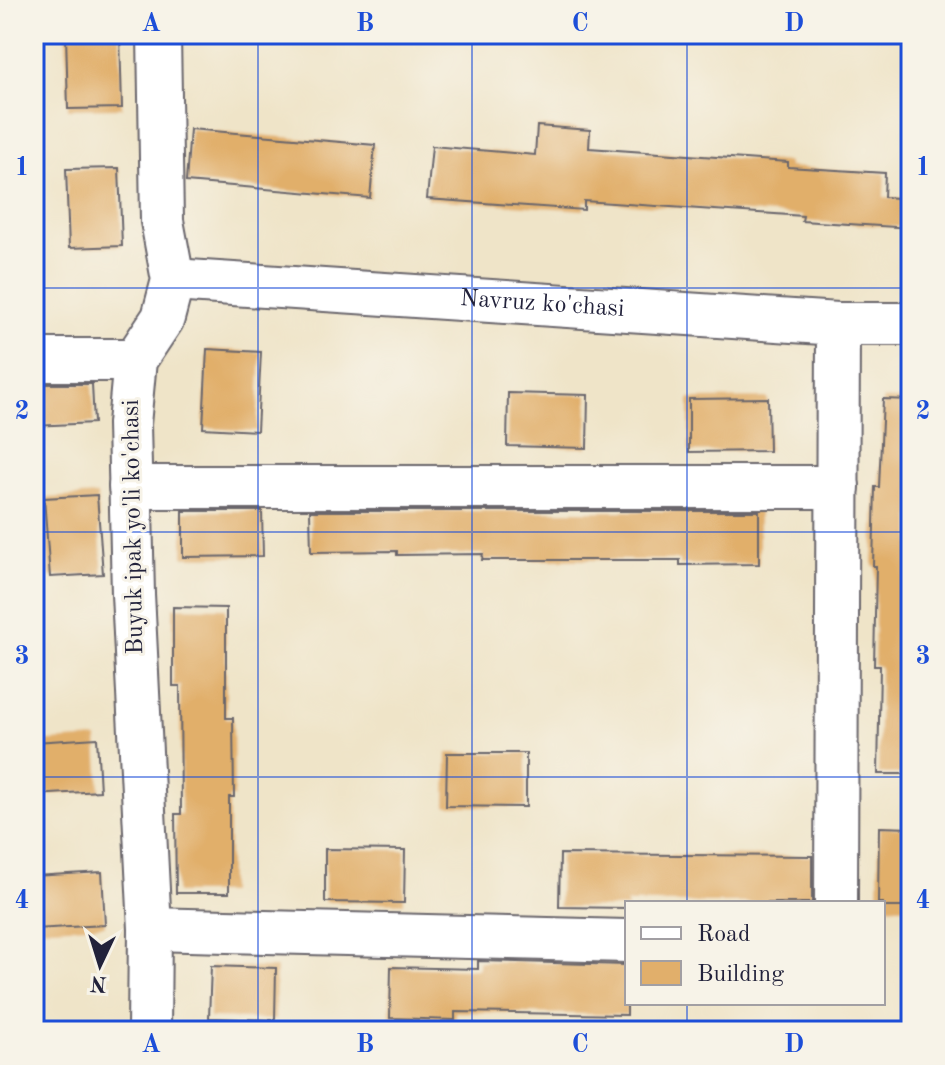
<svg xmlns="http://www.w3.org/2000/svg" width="945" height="1065" font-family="'Old Standard TT',serif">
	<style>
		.building { fill: #e1af6b }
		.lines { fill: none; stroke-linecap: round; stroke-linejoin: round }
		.minor-casing { stroke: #6a666c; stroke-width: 46 }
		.minor { stroke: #fff; stroke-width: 42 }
		.grid { fill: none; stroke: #1d4ed8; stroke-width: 2; stroke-opacity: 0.55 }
		.labels { text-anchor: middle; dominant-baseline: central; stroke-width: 6; stroke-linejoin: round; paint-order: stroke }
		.street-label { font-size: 24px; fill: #22223b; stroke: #f7f3e8 }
		.neatline { fill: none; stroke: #1d4ed8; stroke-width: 3 }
		.grid-label { font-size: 26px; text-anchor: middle; font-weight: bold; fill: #1d4ed8 }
	</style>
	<rect width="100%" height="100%" fill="#f7f3e8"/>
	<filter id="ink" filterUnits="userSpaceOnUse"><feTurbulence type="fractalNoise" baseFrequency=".0125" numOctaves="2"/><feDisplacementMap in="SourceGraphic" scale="16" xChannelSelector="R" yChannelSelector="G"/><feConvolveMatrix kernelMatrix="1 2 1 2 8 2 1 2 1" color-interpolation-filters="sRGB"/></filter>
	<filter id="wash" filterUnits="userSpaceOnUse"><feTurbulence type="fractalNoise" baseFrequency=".006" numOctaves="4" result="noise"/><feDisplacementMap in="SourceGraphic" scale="32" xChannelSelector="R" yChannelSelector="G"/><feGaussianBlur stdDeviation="1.8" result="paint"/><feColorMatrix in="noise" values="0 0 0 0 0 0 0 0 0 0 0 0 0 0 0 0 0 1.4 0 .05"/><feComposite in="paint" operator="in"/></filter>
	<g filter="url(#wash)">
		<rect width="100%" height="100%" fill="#efe4c8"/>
		<g id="blocks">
			<path class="building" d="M 66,34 L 120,34 L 122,108 L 68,109 Z
				M 537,126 L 590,130 L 589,148 L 788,162 L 788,167 L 885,173 L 884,197 L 911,199 L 911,228 L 802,221 L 803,216 L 584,201 L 584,210 L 427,199 L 432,146 L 535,155 Z
				M 190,129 L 375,145 L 370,198 L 186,182 Z
				M 119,168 L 122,246 L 69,248 L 66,169 Z
				M 207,349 L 261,352 L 257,431 L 203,428 Z
				M 34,384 L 92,384 L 94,423 L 34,426 Z
				M 508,393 L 588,395 L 587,448 L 507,446 Z
				M 768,398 L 769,451 L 689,452 L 689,399 Z
				M 883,399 L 911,400 L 911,774 L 878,774 L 880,666 L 874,666 L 876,566 L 873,566 L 875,487 L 879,487 Z
				M 97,495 L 103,574 L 50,577 L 44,498 Z
				M 183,511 L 262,511 L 263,556 L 183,557 Z
				M 310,511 L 759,511 L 759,564 L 680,565 L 680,560 L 482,560 L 483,554 L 397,555 L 397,551 L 311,552 Z
				M 173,607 L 226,608 L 226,718 L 233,718 L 234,797 L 229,797 L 229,893 L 176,893 L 175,814 L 181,814 L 180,686 L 173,686 Z
				M 97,738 L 100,791 L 34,795 L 34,742 Z
				M 447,753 L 526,753 L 526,807 L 446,806 Z
				M 879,827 L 911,828 L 911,907 L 883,907 L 883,903 L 878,903 Z
				M 325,849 L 405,850 L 404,903 L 325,902 Z
				M 560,854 L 812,856 L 812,903 L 627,903 L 627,908 L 559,907 Z
				M 102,872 L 105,925 L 34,929 L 34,876 Z
				M 478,961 L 627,965 L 627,1015 L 455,1012 L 455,1020 L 390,1018 L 391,967 L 478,969 Z
				M 211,966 L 276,968 L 275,1020 L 209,1018 Z"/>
		</g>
	</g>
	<g filter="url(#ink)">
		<use href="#blocks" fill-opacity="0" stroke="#6a666c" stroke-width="2"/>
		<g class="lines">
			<g class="minor-casing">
				<g id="minor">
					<path id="s1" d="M 173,280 L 838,324 L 911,324"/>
					<path d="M 34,360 L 135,360"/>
					<path d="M 130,487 L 838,487"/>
					<path d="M 836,903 L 838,324"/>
					<path d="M 150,929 L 627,941"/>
					<path d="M 149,1031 L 150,929 L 133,594 L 129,424 L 135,360 L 163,318 L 173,280 L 162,221 L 159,34"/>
				</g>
			</g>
			<use href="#minor" class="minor"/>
		</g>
	</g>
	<path class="grid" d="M 258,34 L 258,1031M 472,34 L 472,1031M 687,34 L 687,903M 34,288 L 911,288M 34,532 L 911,532M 34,777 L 911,777M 687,1003 L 687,1031"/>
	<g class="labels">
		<g class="street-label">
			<text stroke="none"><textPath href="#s1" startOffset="370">Navruz ko'chasi</textPath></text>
			<text transform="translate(134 527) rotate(-91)">Buyuk ipak yo'li ko'chasi</text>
		</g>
	</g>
	<rect width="945" height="1065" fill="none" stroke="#f7f3e8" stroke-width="88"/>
	<rect x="625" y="901" width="260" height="104" fill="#f7f3e8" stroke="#a29fa3" stroke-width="2"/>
	<rect x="641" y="927" width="40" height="12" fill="#ffffff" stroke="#a29fa3" stroke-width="2"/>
	<text x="697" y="941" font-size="24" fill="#22223b">Road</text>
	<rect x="641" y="961" width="40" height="24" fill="#e1af6b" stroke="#a29fa3" stroke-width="2"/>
	<text x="697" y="981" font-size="24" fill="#22223b">Building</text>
	<g transform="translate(100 965) rotate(184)" stroke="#f7f3e8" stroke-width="6" paint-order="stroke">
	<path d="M0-6L14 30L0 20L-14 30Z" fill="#22223b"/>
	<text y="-12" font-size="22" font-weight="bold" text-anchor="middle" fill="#22223b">N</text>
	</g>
	<rect x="44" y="44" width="857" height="977" class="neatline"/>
	<g class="grid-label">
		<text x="151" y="31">A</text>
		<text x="365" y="31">B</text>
		<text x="580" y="31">C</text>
		<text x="794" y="31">D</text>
		<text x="22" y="175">1</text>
		<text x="923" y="175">1</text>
		<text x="22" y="419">2</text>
		<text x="923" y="419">2</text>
		<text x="22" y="664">3</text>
		<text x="923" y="664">3</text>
		<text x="22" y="908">4</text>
		<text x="923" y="908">4</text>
		<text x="151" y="1052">A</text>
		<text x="365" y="1052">B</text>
		<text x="580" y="1052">C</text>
		<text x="794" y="1052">D</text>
	</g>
</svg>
